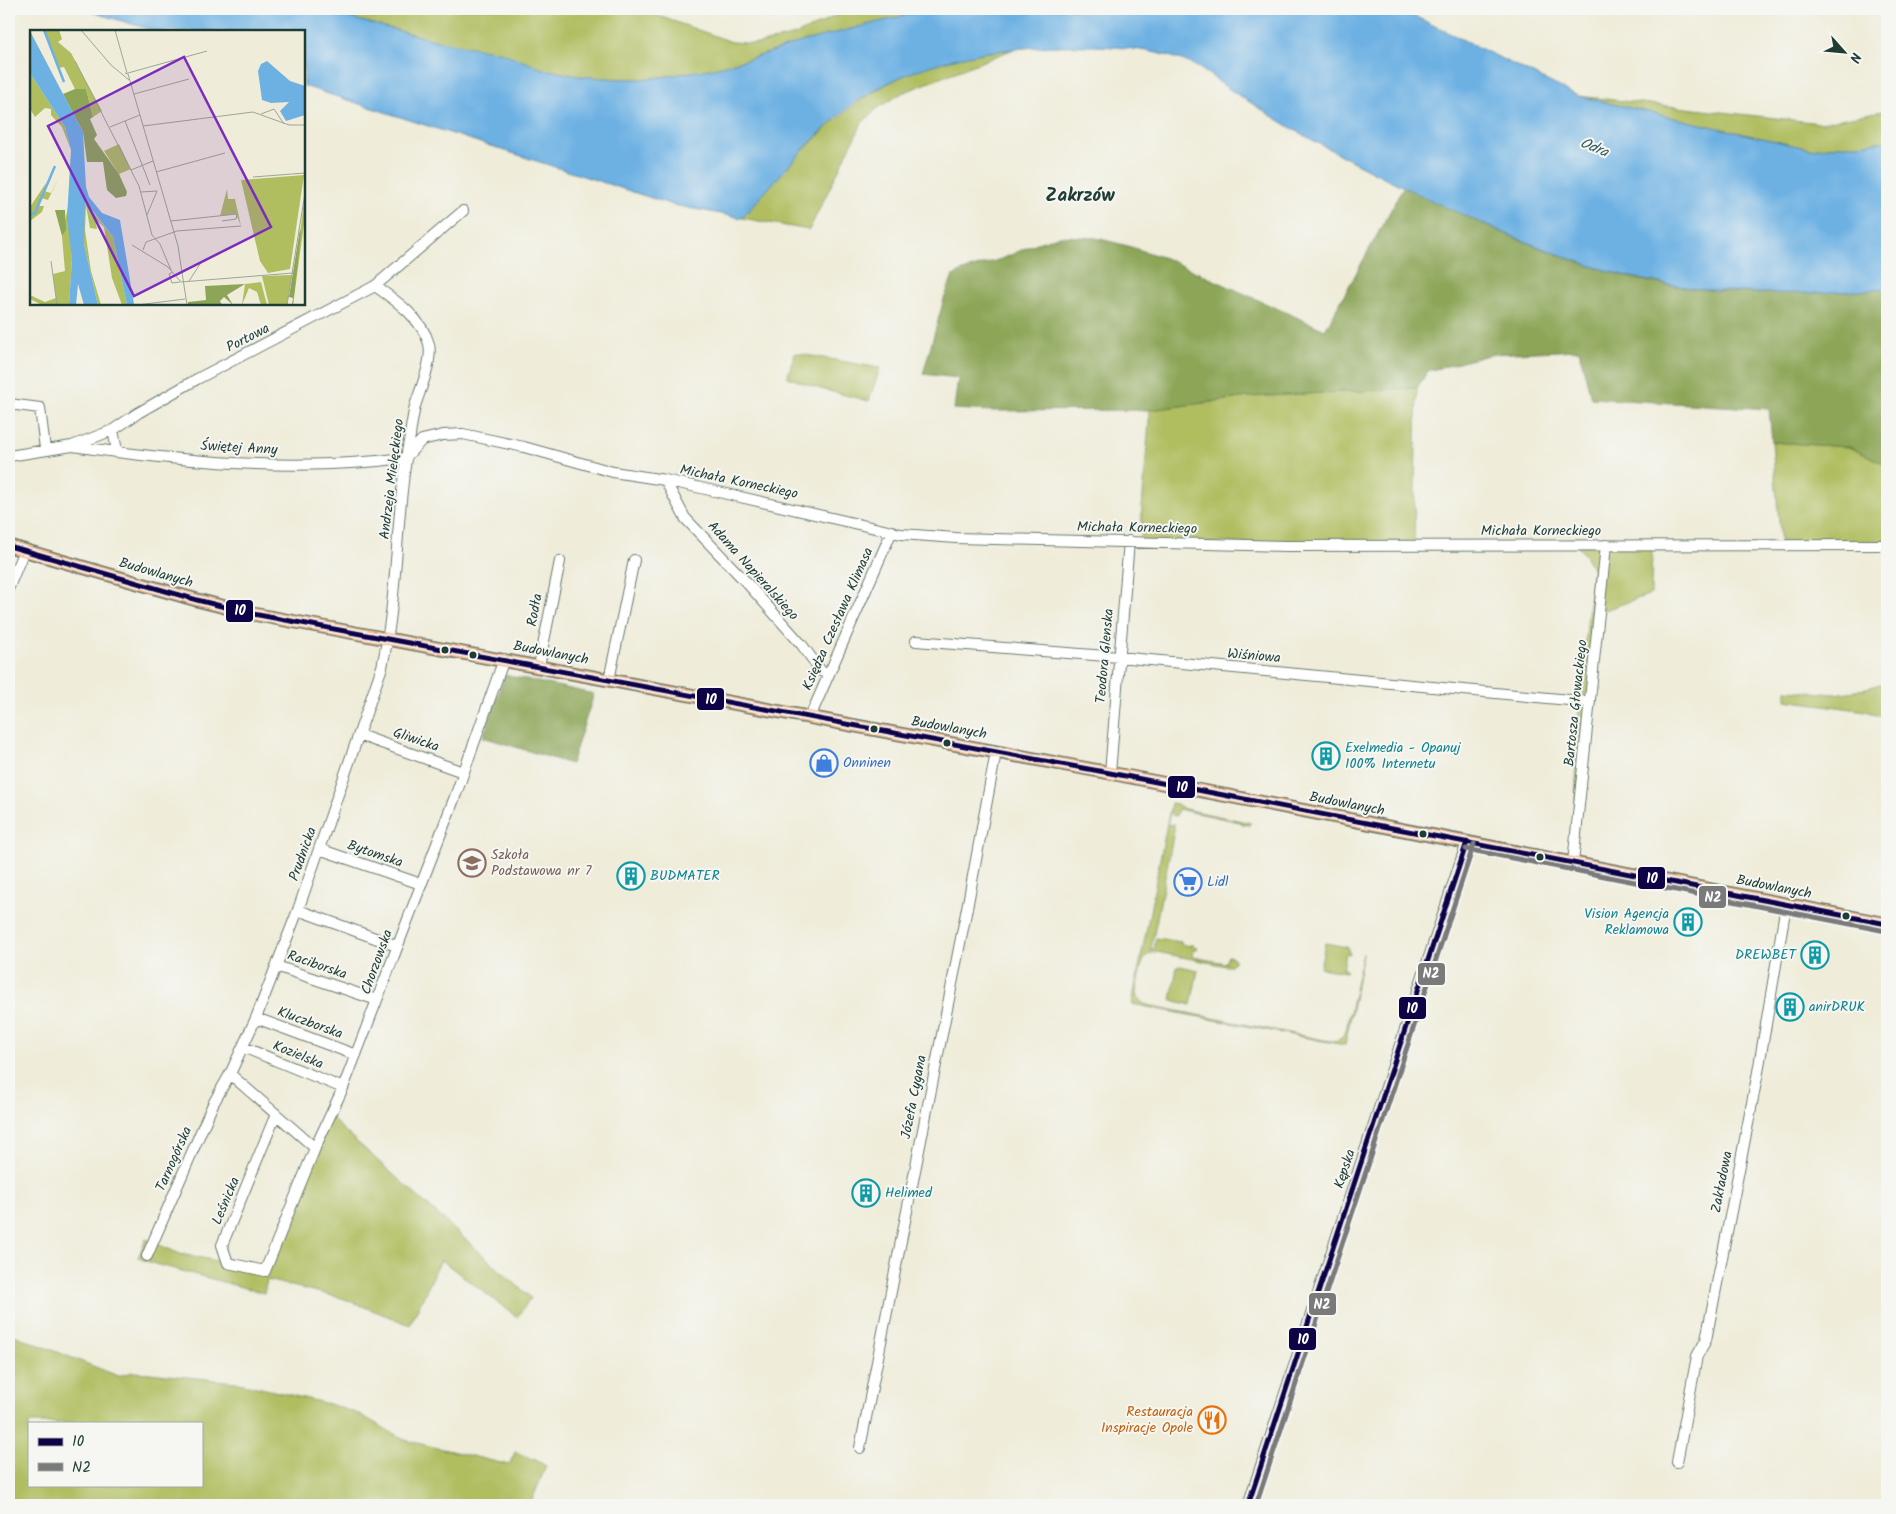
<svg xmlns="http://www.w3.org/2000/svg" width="1896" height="1514" font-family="Kalam,sans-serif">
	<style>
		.green { fill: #b0be60; stroke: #687e4a; fill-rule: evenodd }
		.forest { fill: #8ca556; stroke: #567145 }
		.water { fill: #6db1e3; stroke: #46778c }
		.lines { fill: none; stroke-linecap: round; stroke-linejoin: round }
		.minor-casing { stroke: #687a6e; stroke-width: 12 }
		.major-casing { stroke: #687a6e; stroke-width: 15 }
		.minor { stroke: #fff; stroke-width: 10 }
		.major { stroke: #fbbb8d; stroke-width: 12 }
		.bus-1-casing { stroke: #f6f6f2; stroke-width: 9 }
		.bus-2-casing { stroke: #f6f6f2; stroke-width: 9 }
		.bus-1 { stroke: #0e0347; stroke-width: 5 }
		.bus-2 { stroke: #7a7a7a; stroke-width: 5 }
		.bus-dot { fill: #1f3d34; stroke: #f6f6f2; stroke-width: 2 }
		.labels { text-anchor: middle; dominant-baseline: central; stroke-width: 4; stroke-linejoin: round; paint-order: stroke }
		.street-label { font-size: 14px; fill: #1f3d34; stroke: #f6f6f2 }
		.culture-label { font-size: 14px; fill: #0d838f; stroke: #f6f6f2; text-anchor: start }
		.shop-label { font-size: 14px; fill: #366cbe; stroke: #f6f6f2; text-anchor: start }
		.education-label { font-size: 14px; fill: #785e54; stroke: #f6f6f2; text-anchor: start }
		.food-label { font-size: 14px; fill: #c56008; stroke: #f6f6f2; text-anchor: end }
		.water-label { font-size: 15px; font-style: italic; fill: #325a60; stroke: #f6f6f2 }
		.district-label { font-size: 19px; font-weight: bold; fill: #1f3d34; stroke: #f6f6f2 }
		.inset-river { fill: none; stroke: #6db1e3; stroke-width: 2.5 }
		.inset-road { fill: none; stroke: #9ca697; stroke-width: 1 }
		.view { fill: #7b2cbf; fill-opacity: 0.15; stroke: #7b2cbf; stroke-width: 2.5 }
		.inset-edge { fill: none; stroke: #1f3d34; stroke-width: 2.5 }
		.line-badge { stroke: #f6f6f2; stroke-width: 2 }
		.badge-label { font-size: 14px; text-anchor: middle; font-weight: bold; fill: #fff }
	</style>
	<rect width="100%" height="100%" fill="#f6f6f2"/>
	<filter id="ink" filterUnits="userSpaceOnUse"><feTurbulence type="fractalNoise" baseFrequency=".02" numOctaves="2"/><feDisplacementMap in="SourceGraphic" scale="10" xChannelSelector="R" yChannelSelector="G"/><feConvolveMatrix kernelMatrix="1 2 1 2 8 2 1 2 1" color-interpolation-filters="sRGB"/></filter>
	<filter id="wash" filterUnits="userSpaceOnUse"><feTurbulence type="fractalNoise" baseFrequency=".0096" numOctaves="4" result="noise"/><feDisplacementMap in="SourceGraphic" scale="20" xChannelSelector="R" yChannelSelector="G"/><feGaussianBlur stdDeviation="1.12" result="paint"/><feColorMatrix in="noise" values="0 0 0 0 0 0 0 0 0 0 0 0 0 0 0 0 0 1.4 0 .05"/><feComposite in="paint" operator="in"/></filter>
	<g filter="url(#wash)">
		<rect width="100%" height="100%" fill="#efecd9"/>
		<path class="green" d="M 316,9 L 639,9 L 732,42 L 758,44 L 795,35 L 822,23 L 847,9 L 937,9 L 906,15 L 804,41 L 753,58 L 710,69 L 648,79 L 618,79 L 578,76 L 543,69 L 503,54 L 434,40 Z
			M 1014,49 L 902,93 L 878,108 L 862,123 L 809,230 L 742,218 C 802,150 855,85 946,60 C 968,53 991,52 1014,49 Z
			M 1578,96 L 1820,123 L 1887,110 L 1887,141 L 1810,149 Z
			M 795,353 L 880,368 L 869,401 L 821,389 L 787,377 Z
			M 1417,388 L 1414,545 L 1141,542 L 1142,508 L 1150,410 L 1248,397 Z
			M 1772,442 L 1849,447 L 1887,465 L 1887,545 L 1781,544 Z
			M 1578,545 L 1652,545 L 1651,594 L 1599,612 L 1573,863 L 1579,701 L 1593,568 Z
			M 1880,684 L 1887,684 L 1887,719 L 1866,711 L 1786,700 L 1786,690 L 1834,694 L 1856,691 Z
			M 1171,803 L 1177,804 L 1184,809 L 1251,823 L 1248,826 L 1246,824 L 1241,824 L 1241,822 L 1178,809 L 1176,816 L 1172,815 L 1173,813 L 1170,812 L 1167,825 L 1174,824 L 1174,831 L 1151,949 L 1154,949 L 1156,938 L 1181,942 L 1181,944 L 1190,946 L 1191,944 L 1198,948 L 1194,950 L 1193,957 L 1225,963 L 1228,956 L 1233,957 L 1235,960 L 1231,965 L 1227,966 L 1157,952 C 1153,953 1149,953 1146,957 C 1141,962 1136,986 1137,993 C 1138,999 1141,1003 1147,1005 L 1328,1041 C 1336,1042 1343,1039 1346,1031 L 1363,953 L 1345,1045 L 1132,1004 Z
			M 1325,943 L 1347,947 L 1350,954 L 1346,953 L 1343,969 L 1347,971 L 1346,972 L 1320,968 Z
			M 1180,966 L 1198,970 L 1191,1005 L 1171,1000 L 1177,967 Z
			M 330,1115 L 338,1125 L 531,1298 L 517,1317 L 441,1260 L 410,1325 L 342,1298 L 267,1280 L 264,1293 L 152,1263 L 138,1258 L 146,1239 L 180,1254 L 265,1270 Z
			M 9,1333 L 118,1376 L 133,1372 L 149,1373 L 235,1382 L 329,1404 L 359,1414 L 405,1440 L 509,1465 L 515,1452 L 536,1460 L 546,1466 L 530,1505 L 9,1505 ZM 29,1423 L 201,1423 L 201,1485 L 29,1485 Z"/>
		<path class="forest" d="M 1404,186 C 1490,228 1584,274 1680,287 C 1749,297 1818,294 1887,289 L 1887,465 L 1849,447 L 1772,442 L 1769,409 L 1591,398 L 1579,350 L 1492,354 L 1428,371 L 1417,388 L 1248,397 L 1150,410 L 991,411 L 954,409 L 958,378 L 923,374 L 944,299 L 953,276 L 963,271 L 1004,258 L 1037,243 L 1060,236 L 1096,238 L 1128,246 L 1165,258 L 1325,330 Z
			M 505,675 L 594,694 L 571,764 L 483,737 Z"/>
		<path class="water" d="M 82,9 L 316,9 L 434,40 L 503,53 L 543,69 L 578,76 L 618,79 L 649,79 L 710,69 L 753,58 L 804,41 L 906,15 L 937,9 L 1400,9 L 1578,96 L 1810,149 L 1887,141 L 1887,289 C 1778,297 1673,297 1569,258 C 1483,227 1396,185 1316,142 C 1286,126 1258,107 1229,89 C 1216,80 1202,68 1187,62 C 1148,47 1103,45 1062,46 C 981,48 900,63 837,117 C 802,148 773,184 742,218 L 673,205 L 304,86 L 304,31 L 155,31 Z"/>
	</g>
	<g filter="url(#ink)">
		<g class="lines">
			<g class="minor-casing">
				<path id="minor" d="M 9,404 L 40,408 L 45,449
					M 113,430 L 117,451
					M 73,446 C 182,462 296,472 405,458
					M 9,456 L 72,446 L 113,430 L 138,413 L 197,379 L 375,286 L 463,211
					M 405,458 L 422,440 L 443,435 L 463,434 L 524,447 L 613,472 L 665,480 L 710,490 L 901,534 L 956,538 L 1287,546 L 1887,545
					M 665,480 L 685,518 L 746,582 L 802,645 L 821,671 L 828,674
					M 9,587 L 24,550
					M 916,641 L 1119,657 L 1590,702
					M 539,666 L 560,561
					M 609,680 L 634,560
					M 810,717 L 892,531
					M 359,735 L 463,772
					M 9,751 L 9,753
					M 1110,773 L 1129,541
					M 319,849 L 421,884
					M 1573,863 L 1606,545
					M 298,910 L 397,946
					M 276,966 L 377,1000
					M 256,1018 L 356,1055
					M 243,1047 L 343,1088
					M 230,1074 L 315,1148
					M 276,1114 L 222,1245 L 228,1263 L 265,1271 L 315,1148 L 343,1088 L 377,1000 L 456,794 L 504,659
					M 147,1256 L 213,1104 L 230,1074 L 256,1018 L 298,910 L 382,667 C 399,591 395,512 410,436 C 411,426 413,416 415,406 C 420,390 433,361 429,344 C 422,318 395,300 375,286
					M 860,1448 L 968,903 L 996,752
					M 1677,1462 L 1697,1356 L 1706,1340 L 1758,1072 L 1786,905
					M 1248,1505 L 1467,842"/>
			</g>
			<g class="major-casing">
				<path id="major" d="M 9,546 L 197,600 L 253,614 L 1110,773 L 1887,924"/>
			</g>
			<use href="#minor" class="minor"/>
			<use href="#major" class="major"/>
			<g class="bus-1-casing">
				<path id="bus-1" d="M 9,546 L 197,600 L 253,614 L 1110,773 L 1887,924
					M 1248,1505 L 1467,842"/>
			</g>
			<g class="bus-2-casing">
				<path id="bus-2" d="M 1466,849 L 1886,931
					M 1256,1505 L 1474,844"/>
			</g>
			<use href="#bus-1" class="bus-1"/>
			<use href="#bus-2" class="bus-2"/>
		</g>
	</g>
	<defs>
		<g id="building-ring" transform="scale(1.4375)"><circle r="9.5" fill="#f6f6f2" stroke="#0f9aa8" stroke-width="1.5"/><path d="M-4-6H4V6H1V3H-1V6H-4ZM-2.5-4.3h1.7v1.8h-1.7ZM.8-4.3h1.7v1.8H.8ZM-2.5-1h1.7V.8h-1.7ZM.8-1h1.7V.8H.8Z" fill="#0f9aa8"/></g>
		<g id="shop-ring" transform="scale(1.4375)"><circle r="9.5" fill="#f6f6f2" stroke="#3f7fe0" stroke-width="1.5"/><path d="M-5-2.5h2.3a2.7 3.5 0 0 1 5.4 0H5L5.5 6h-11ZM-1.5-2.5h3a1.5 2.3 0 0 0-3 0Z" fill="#3f7fe0"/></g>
		<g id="school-ring" transform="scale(1.4375)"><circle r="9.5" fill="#f6f6f2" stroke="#8d6e63" stroke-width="1.5"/><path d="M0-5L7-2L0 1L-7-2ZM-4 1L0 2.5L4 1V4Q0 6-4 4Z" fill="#8d6e63"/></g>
		<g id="supermarket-ring" transform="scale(1.4375)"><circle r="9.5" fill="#f6f6f2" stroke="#3f7fe0" stroke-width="1.5"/><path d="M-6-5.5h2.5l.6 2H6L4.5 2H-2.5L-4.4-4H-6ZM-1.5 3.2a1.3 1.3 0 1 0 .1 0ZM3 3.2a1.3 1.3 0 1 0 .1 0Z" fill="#3f7fe0"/></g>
		<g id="restaurant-ring" transform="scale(1.4375)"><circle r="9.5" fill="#f6f6f2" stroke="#e8710a" stroke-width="1.5"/><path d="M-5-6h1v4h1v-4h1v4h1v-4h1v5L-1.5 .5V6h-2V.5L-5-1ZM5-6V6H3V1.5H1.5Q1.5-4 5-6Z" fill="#e8710a"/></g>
	</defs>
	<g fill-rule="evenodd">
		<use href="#building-ring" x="1326" y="756"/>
		<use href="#shop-ring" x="824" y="763"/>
		<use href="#school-ring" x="472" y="863"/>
		<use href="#building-ring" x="631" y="876"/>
		<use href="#supermarket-ring" x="1188" y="882"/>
		<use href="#building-ring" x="1688" y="922"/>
		<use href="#building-ring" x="1815" y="955"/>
		<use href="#building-ring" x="1790" y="1007"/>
		<use href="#building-ring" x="866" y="1193"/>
		<use href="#restaurant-ring" x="1212" y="1420"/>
	</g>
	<g class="bus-dot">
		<circle cx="445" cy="650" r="4.5"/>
		<circle cx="473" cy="655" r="4.5"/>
		<circle cx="874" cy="729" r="4.5"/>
		<circle cx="947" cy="743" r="4.5"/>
		<circle cx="1423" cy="834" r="4.5"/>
		<circle cx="1540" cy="857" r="4.5"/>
		<circle cx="1846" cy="916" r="4.5"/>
	</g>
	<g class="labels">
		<g class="street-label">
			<text transform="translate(248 338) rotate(-27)">Portowa</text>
			<text transform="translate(239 448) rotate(3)">Świętej Anny</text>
			<text transform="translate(392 479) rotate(-83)">Andrzeja Mielęckiego</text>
			<text transform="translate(739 482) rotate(12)">Michała Korneckiego</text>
			<text transform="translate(1137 528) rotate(1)">Michała Korneckiego</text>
			<text x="1541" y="531">Michała Korneckiego</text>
			<text transform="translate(753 571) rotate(48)">Adama Napieralskiego</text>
			<text transform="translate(156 573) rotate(16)">Budowlanych</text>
			<text transform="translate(535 610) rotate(-79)">Rodła</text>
			<text transform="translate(838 619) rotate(-66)">Księdza Czesława Klimasa</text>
			<text transform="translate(551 653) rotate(11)">Budowlanych</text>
			<text transform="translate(1105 656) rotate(-85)">Teodora Glenska</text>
			<text transform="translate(1254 656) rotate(5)">Wiśniowa</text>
			<text transform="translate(1576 703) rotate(-84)">Bartosza Głowackiego</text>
			<text transform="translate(949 728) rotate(10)">Budowlanych</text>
			<text transform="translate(416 740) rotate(19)">Gliwicka</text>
			<text transform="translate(1347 804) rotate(11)">Budowlanych</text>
			<text transform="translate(303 854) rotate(-70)">Prudnicka</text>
			<text transform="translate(375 854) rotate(19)">Bytomska</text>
			<text transform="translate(1774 887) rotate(11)">Budowlanych</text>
			<text transform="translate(377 962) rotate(-70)">Chorzowska</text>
			<text transform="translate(317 965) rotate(19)">Raciborska</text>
			<text transform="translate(310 1023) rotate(20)">Kluczborska</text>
			<text transform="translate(298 1055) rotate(22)">Kozielska</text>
			<text transform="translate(914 1097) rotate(-79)">Józefa Cygana</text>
			<text transform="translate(174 1159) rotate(-66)">Tarnogórska</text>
			<text transform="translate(1345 1169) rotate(-72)">Kępska</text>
			<text transform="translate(1722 1182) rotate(-79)">Zakładowa</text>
			<text transform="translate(226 1201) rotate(-67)">Leśnicka</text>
		</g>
		<g class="culture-label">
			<text x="1345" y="748">Exelmedia - Opanuj<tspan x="1345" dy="16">100% Internetu</tspan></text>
			<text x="650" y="876">BUDMATER</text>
			<text x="1669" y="914" text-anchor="end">Vision Agencja<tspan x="1669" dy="16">Reklamowa</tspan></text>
			<text x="1796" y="955" text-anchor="end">DREWBET</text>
			<text x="1809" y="1007">anirDRUK</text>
			<text x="885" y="1193">Helimed</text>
		</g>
		<g class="shop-label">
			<text x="843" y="763">Onninen</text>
			<text x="1207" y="882">Lidl</text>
		</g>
		<g class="education-label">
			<text x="491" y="855">Szkoła<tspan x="491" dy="16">Podstawowa nr 7</tspan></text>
		</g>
		<g class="food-label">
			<text x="1193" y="1412">Restauracja<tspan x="1193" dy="16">Inspiracje Opole</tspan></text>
		</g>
		<g class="water-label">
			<text transform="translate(1594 148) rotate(22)">Odra</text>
		</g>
		<g class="district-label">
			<text x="1080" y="196">Zakrzów</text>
		</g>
	</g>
	<g transform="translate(30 30)">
		<rect width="275" height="275" fill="#efecd9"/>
		<path d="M 14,0 L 29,0 L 32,9 L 28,12 L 41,23 L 72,81 L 63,87 L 56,59 L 45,59 L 34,37 L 29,38 ZM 0,43 L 35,97 L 41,120 L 32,97 L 21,85 L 21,79 L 15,78 L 5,87 L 0,79 ZM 89,114 L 101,139 L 89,144 L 74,121 ZM 274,145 L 260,239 L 238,243 L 230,231 L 211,150 ZM 29,147 L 18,170 L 11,168 L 8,176 L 14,176 L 12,182 L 0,191 L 0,177 L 16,153 L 14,161 L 21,163 ZM 197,159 L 198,169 L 205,169 L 211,196 L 206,184 L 190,186 ZM 275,163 L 275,187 L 263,275 L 264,252 ZM 54,171 L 83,207 L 97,275 L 92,275 L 82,248 L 74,197 L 65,189 L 67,199 L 60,198 L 56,176 L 55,200 L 61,241 L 71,275 L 68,275 L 54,214 ZM 38,177 L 42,229 L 39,275 L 12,275 L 0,269 L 0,265 L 15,272 L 26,268 L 23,244 L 35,241 L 32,206 ZM 262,245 L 257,275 L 239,275 L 232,246 ZM 231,252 L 237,275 L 231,275 L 227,262 L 219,258 L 212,275 L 215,254 Z" fill="#b0be60"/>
		<path d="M 45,59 L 56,59 L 63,87 L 60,89 L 67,105 L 64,109 L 89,144 L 97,162 L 96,166 L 86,168 L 77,160 L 73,132 L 57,132 L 53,102 L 33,64 ZM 25,180 L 35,180 L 36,200 L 32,206 ZM 270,199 L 271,203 L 263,275 L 262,275 L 263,268 L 259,267 ZM 215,254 L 197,265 L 203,275 L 194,267 L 190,271 L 192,275 L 158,275 L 158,272 L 176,270 L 175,256 Z" fill="#8ca556"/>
		<path d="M 0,1 L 53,102 L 56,157 L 59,167 L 72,183 L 90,190 L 104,274 L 97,275 L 83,207 L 55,171 L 54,214 L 68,275 L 54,275 L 48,254 L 46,275 L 39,275 L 42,229 L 37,188 L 41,120 L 35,97 L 0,43 ZM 237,31 L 260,51 L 275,56 L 275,85 L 256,91 L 250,81 L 259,72 L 241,73 L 232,70 L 228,41 L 231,34 Z" fill="#6db1e3"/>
		<path class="inset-river" d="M 14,0 L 34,52M 0,185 L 5,183 L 25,136"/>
		<path class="inset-road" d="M 51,0 L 81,35 L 99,50M 85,0 L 97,43M 45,31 L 109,156 L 122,205 L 130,214 L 141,240M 95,43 L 98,44 L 148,216 L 157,275M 98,43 L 177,21M 104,64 L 159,49M 231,84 L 244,79 L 254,94M 95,91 L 120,155M 113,96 L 223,82 L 259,95 L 275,95M 80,97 L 110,85M 101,140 L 123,131M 126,142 L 195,123M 223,147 L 275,143M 111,162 L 127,161M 117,185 L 127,161M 141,191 L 207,184 L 206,189 L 192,191M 102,215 L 138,237 L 151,252 L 263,243M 113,220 L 116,212 L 147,201 L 211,196M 21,231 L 27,275M 143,242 L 139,244 L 142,253 L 150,252M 159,251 L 172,231M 107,275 L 155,269M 257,275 L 275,163"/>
		<path class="view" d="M 154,27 L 241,197 L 104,266 L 18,96 Z"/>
		<rect width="275" height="275" class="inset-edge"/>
	</g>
	<g class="line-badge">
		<rect x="225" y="599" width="29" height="24" rx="5" fill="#0e0347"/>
		<rect x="696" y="687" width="29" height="24" rx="5" fill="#0e0347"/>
		<rect x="1167" y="775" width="29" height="24" rx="5" fill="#0e0347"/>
		<rect x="1637" y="866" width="29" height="24" rx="5" fill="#0e0347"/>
		<rect x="1698" y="885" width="29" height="24" rx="5" fill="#7a7a7a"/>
		<rect x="1417" y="962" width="29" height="24" rx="5" fill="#7a7a7a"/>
		<rect x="1398" y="996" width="29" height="24" rx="5" fill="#0e0347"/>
		<rect x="1308" y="1292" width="29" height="24" rx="5" fill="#7a7a7a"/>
		<rect x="1288" y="1327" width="29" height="24" rx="5" fill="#0e0347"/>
	</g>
	<g class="badge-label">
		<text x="240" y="615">10</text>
		<text x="711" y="704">10</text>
		<text x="1182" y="792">10</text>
		<text x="1652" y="883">10</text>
		<text x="1713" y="902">N2</text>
		<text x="1431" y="978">N2</text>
		<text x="1412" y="1013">10</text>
		<text x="1322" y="1309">N2</text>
		<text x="1303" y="1344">10</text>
	</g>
	<rect width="1896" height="1514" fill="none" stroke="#f6f6f2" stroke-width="30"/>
	<rect x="28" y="1422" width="175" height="65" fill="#f6f6f2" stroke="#a0aca6"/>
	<rect x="38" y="1438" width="25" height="8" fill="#0e0347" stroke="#a0aca6"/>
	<text x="72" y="1446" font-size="15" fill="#1f3d34">10</text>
	<rect x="38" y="1463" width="25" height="8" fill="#7a7a7a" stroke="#a0aca6"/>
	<text x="72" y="1472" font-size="15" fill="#1f3d34">N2</text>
	<g transform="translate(1844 52) rotate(117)" stroke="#f6f6f2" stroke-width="4" paint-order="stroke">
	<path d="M0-4L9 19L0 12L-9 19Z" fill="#1f3d34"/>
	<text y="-8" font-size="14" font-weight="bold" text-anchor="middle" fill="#1f3d34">N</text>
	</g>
</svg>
